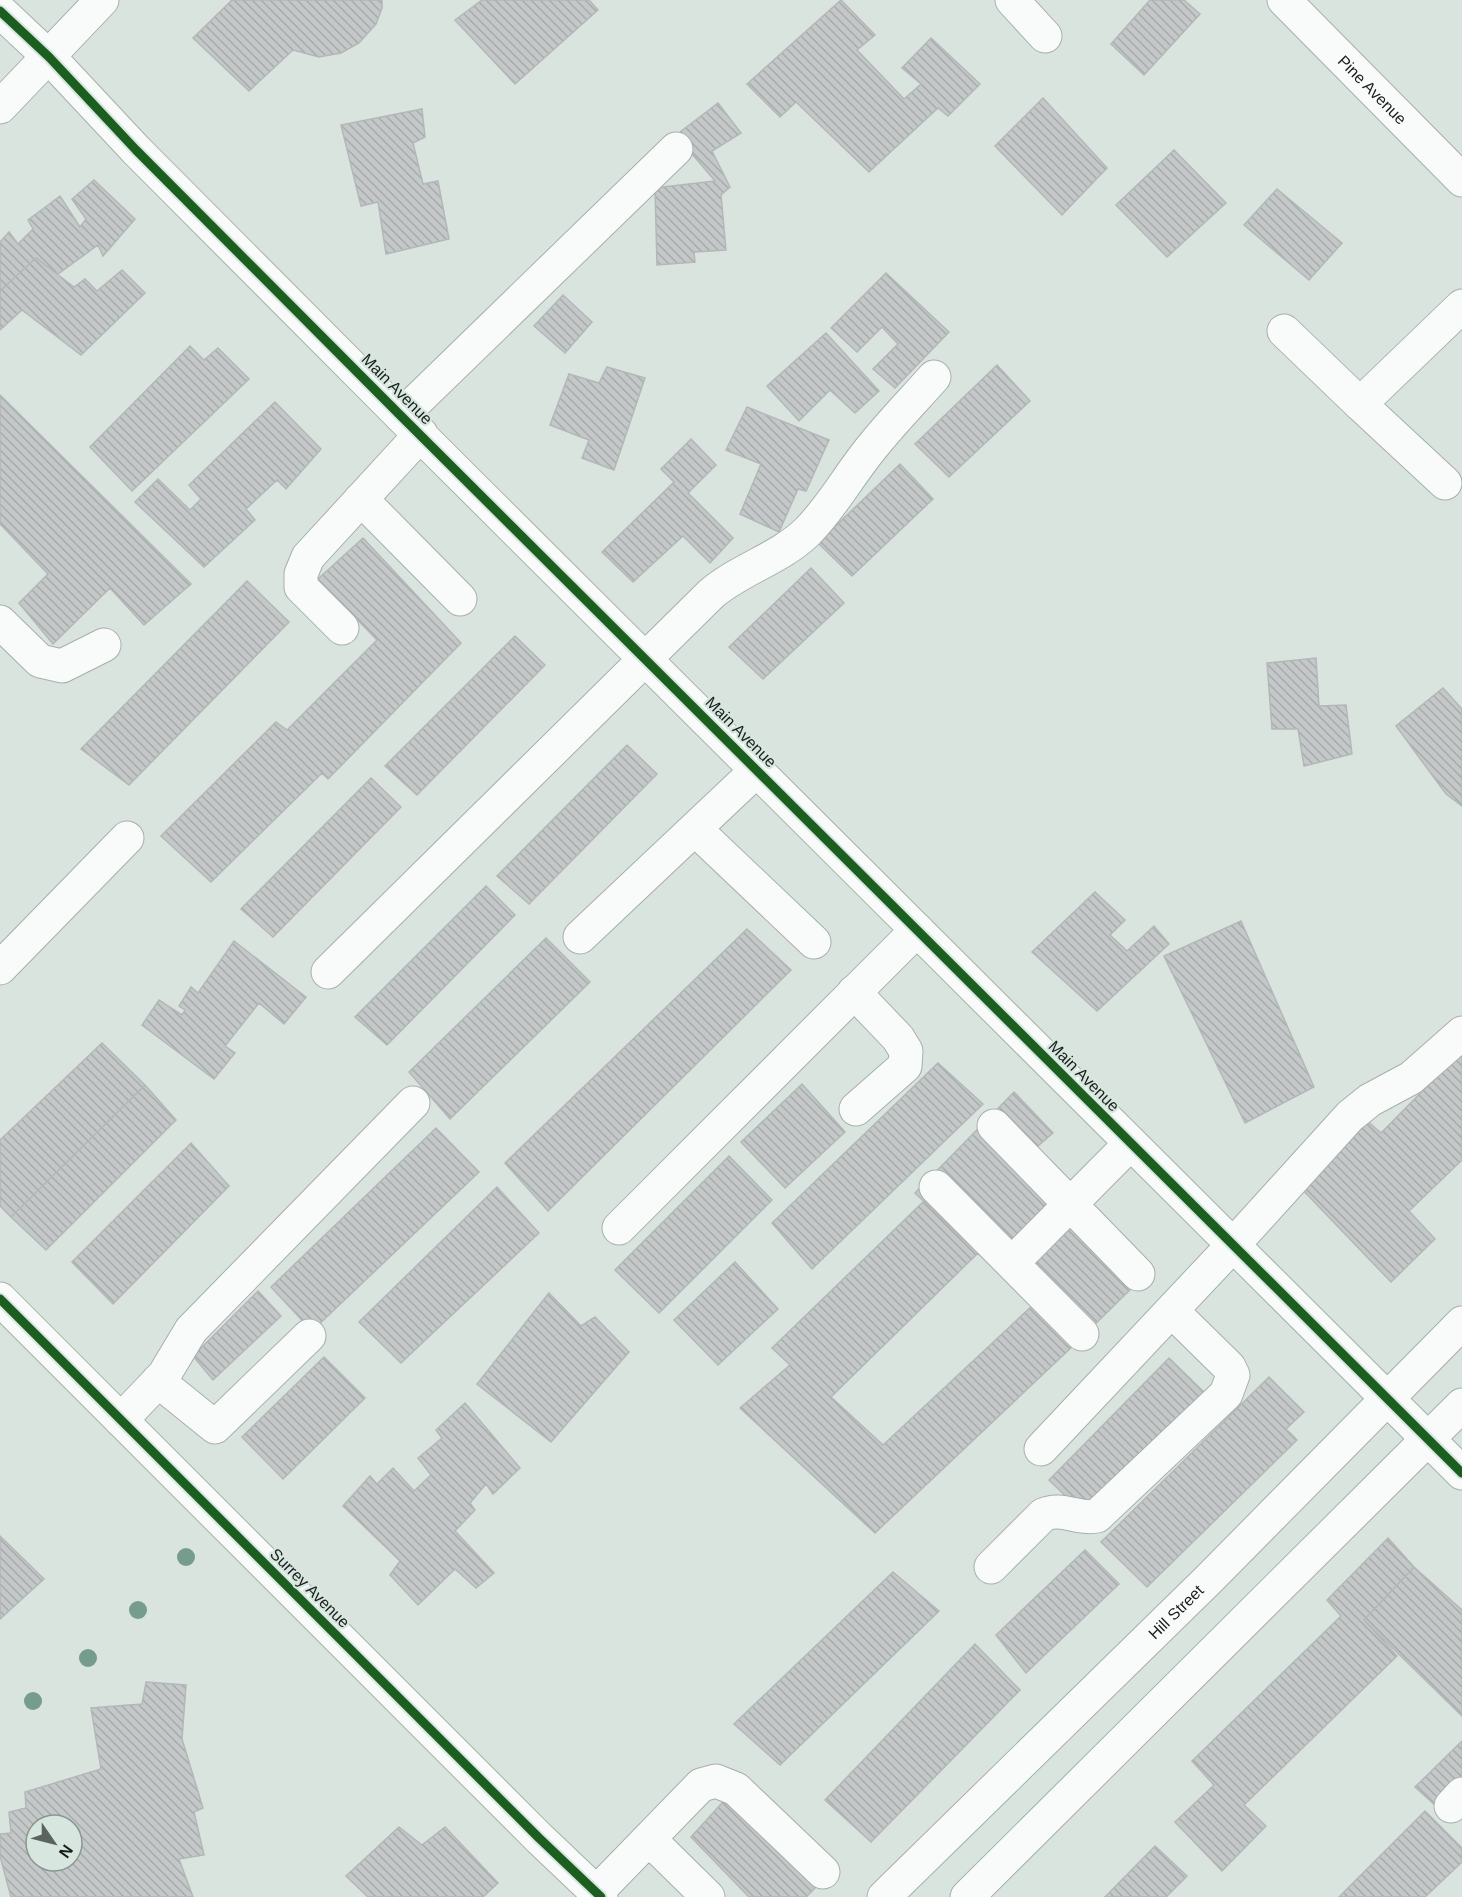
<svg xmlns="http://www.w3.org/2000/svg" width="1462" height="1897" font-family="Arial,sans-serif">
	<style>
		.building { fill: url(#building-back-hatch); stroke: #b4b7b7; stroke-width: 1.5; fill-rule: evenodd }
		.lines { fill: none; stroke-linecap: round; stroke-linejoin: round }
		.minor-casing { stroke: #a7afab; stroke-width: 35 }
		.major-casing { stroke: #a7afab; stroke-width: 35 }
		.minor { stroke: #f9fbfa; stroke-width: 33 }
		.major { stroke: #f9fbfa; stroke-width: 33 }
		.cycleway-casing { stroke: #d7e7df; stroke-width: 13 }
		.cycleway { stroke: #1b5e20; stroke-width: 9 }
		.tree { fill: #759c8c }
		.labels { text-anchor: middle; dominant-baseline: central; stroke-width: 4.5; stroke-linejoin: round; paint-order: stroke }
		.street-label { font-size: 16px; fill: #171d1a; stroke: #d7e7df }
	</style>
	<defs>
		<pattern id="building-back-hatch" width="6" height="6" patternUnits="userSpaceOnUse" patternTransform="scale(1.5)"><rect width="6" height="6" fill="#c5c8c8"/><path d="M-1 5l2 2M0 0l6 6M5-1l2 2" fill="none" stroke="#a8abab"/></pattern>
	</defs>
	<rect width="100%" height="100%" fill="#dae4df"/>
	<path class="building" d="M 232,0 L 382,0 L 382,8 L 376,24 L 359,43 L 341,53 L 319,57 L 293,50 L 249,91 L 193,38 Z
		M 482,0 L 589,0 L 598,10 L 515,84 L 455,20 Z
		M 841,0 L 875,35 L 857,50 L 904,99 L 921,84 L 902,68 L 931,38 L 980,84 L 948,116 L 938,108 L 869,172 L 796,102 L 780,117 L 747,84 Z
		M 1150,0 L 1184,0 L 1200,14 L 1144,75 L 1111,44 Z
		M 1043,98 L 1107,168 L 1062,215 L 995,146 Z
		M 718,103 L 741,133 L 712,151 L 730,187 L 721,195 L 726,250 L 694,252 L 695,262 L 657,265 L 655,188 L 715,181 L 676,135 Z
		M 422,109 L 425,137 L 413,143 L 423,184 L 438,181 L 449,239 L 386,254 L 378,202 L 361,206 L 341,125 Z
		M 1174,150 L 1226,203 L 1167,257 L 1116,205 Z
		M 94,180 L 135,219 L 103,256 L 98,245 L 58,274 L 36,258 L 0,291 L 0,242 L 9,232 L 18,244 L 33,229 L 28,220 L 60,196 L 80,227 L 86,219 L 72,199 Z
		M 1277,189 L 1342,243 L 1309,280 L 1244,225 Z
		M 36,258 L 74,287 L 85,279 L 97,291 L 122,270 L 145,293 L 81,355 L 22,310 L 0,330 L 0,291 Z
		M 886,273 L 949,332 L 895,388 L 873,369 L 898,344 L 882,327 L 857,352 L 831,328 Z
		M 563,295 L 592,322 L 565,353 L 534,326 Z
		M 826,333 L 879,391 L 855,413 L 830,390 L 799,421 L 767,386 Z
		M 190,346 L 204,360 L 218,348 L 249,379 L 132,491 L 90,447 Z
		M 997,365 L 1030,401 L 949,477 L 915,444 Z
		M 607,367 L 645,378 L 614,470 L 582,458 L 589,440 L 550,425 L 569,374 L 599,383 Z
		M 0,395 L 191,584 L 144,625 L 110,588 L 53,644 L 19,603 L 48,574 L 0,524 Z
		M 275,402 L 321,449 L 286,489 L 277,480 L 246,509 L 255,520 L 204,567 L 135,502 L 158,479 L 190,510 L 201,499 L 189,485 Z
		M 747,407 L 829,440 L 806,491 L 798,489 L 779,532 L 740,514 L 761,464 L 726,450 Z
		M 691,439 L 716,465 L 688,493 L 733,538 L 710,563 L 683,536 L 633,582 L 602,552 L 674,482 L 661,469 Z
		M 900,464 L 933,499 L 852,576 L 818,543 Z
		M 363,538 L 461,643 L 328,779 L 322,773 L 211,882 L 161,836 L 276,722 L 287,730 L 377,640 L 318,579 Z
		M 811,568 L 844,603 L 763,679 L 729,647 Z
		M 247,581 L 289,622 L 129,785 L 81,749 Z
		M 515,636 L 545,665 L 417,795 L 385,766 Z
		M 1316,658 L 1319,706 L 1346,705 L 1352,754 L 1304,766 L 1298,729 L 1272,729 L 1267,663 Z
		M 1443,688 L 1462,709 L 1462,806 L 1446,794 L 1396,726 Z
		M 627,745 L 657,774 L 529,904 L 497,876 Z
		M 371,778 L 401,807 L 273,937 L 241,909 Z
		M 486,886 L 515,915 L 387,1045 L 355,1017 Z
		M 1095,892 L 1125,920 L 1110,935 L 1127,951 L 1154,926 L 1169,944 L 1097,1011 L 1032,952 Z
		M 1241,921 L 1314,1087 L 1245,1123 L 1164,956 Z
		M 747,929 L 791,970 L 548,1211 L 505,1163 Z
		M 546,938 L 590,982 L 450,1119 L 409,1072 Z
		M 234,941 L 306,997 L 284,1024 L 259,1003 L 225,1046 L 235,1053 L 214,1079 L 142,1025 L 159,1000 L 182,1015 L 185,1010 L 179,1006 L 191,987 L 198,993 Z
		M 102,1043 L 145,1085 L 11,1217 L 0,1206 L 0,1140 Z
		M 1462,1051 L 1462,1160 L 1409,1211 L 1435,1239 L 1391,1282 L 1298,1185 L 1365,1119 L 1381,1133 Z
		M 938,1063 L 983,1104 L 812,1269 L 772,1223 Z
		M 802,1084 L 845,1132 L 785,1188 L 741,1142 Z
		M 145,1085 L 176,1120 L 46,1250 L 11,1217 Z
		M 1014,1092 L 1053,1133 L 1022,1160 L 1142,1278 L 1074,1345 L 915,1193 Z
		M 436,1128 L 479,1172 L 312,1331 L 271,1287 Z
		M 191,1143 L 229,1186 L 113,1304 L 72,1262 Z
		M 729,1156 L 772,1200 L 659,1313 L 615,1270 Z
		M 497,1187 L 539,1233 L 401,1363 L 359,1322 Z
		M 924,1201 L 978,1253 L 831,1397 L 883,1445 L 1033,1305 L 1074,1345 L 875,1533 L 740,1408 L 790,1365 L 772,1348 Z
		M 735,1262 L 778,1309 L 718,1365 L 674,1320 Z
		M 258,1291 L 281,1316 L 213,1380 L 193,1356 Z
		M 549,1293 L 581,1326 L 595,1317 L 629,1352 L 551,1442 L 477,1384 Z
		M 324,1357 L 365,1398 L 283,1479 L 242,1437 Z
		M 1169,1358 L 1210,1398 L 1086,1516 L 1049,1480 Z
		M 1269,1377 L 1304,1412 L 1286,1429 L 1297,1440 L 1147,1587 L 1101,1542 Z
		M 465,1403 L 520,1468 L 493,1494 L 486,1484 L 470,1503 L 475,1510 L 455,1531 L 494,1573 L 476,1588 L 455,1569 L 418,1605 L 390,1575 L 400,1561 L 343,1506 L 370,1476 L 377,1484 L 393,1468 L 414,1491 L 431,1475 L 418,1458 L 442,1438 L 436,1430 Z
		M 0,1536 L 44,1579 L 0,1619 Z
		M 1388,1538 L 1414,1567 L 1364,1620 L 1397,1656 L 1244,1805 L 1266,1826 L 1222,1871 L 1175,1822 L 1214,1785 L 1192,1761 L 1341,1616 L 1327,1600 Z
		M 1085,1550 L 1119,1584 L 1026,1673 L 996,1635 Z
		M 1414,1567 L 1462,1610 L 1462,1716 L 1364,1620 Z
		M 893,1572 L 939,1611 L 780,1765 L 734,1724 Z
		M 975,1644 L 1020,1690 L 871,1842 L 825,1800 Z
		M 146,1682 L 186,1685 L 182,1739 L 203,1808 L 194,1812 L 204,1855 L 179,1859 L 193,1897 L 11,1897 L 0,1856 L 0,1834 L 11,1833 L 9,1812 L 26,1808 L 25,1792 L 101,1769 L 91,1708 L 142,1704 ZM 36,1825 L 72,1825 L 72,1861 L 36,1861 Z
		M 1462,1741 L 1462,1781 L 1437,1807 L 1415,1787 Z
		M 731,1793 L 821,1882 L 806,1897 L 749,1897 L 691,1837 Z
		M 1425,1811 L 1462,1848 L 1462,1862 L 1425,1897 L 1339,1897 Z
		M 399,1827 L 422,1845 L 445,1827 L 498,1883 L 483,1897 L 368,1897 L 346,1876 Z
		M 1155,1846 L 1187,1876 L 1166,1897 L 1105,1897 Z"/>
	<g class="lines">
		<g class="minor-casing">
			<g id="minor">
				<path d="M 1012,0 L 1045,36"/>
				<path id="s1" d="M 1284,0 L 1462,180"/>
				<path d="M 0,11 L 49,57 L 136,150 L 401,416 L 1462,1473"/>
				<path d="M 0,107 L 102,0"/>
				<path d="M 1284,331 L 1360,404"/>
				<path d="M 401,416 L 676,149"/>
				<path d="M 1445,483 L 1360,404 L 1462,306"/>
				<path d="M 361,499 L 460,599"/>
				<path d="M 0,622 L 40,661 L 62,666 L 104,645"/>
				<path d="M 342,628 L 301,587 L 301,574 L 308,557 L 421,434"/>
				<path d="M 695,829 L 814,942"/>
				<path d="M 580,937 L 757,770"/>
				<path d="M 0,968 L 127,838"/>
				<path d="M 328,972 L 711,594 C 740,569 779,559 807,532 C 830,509 845,482 865,456 C 886,428 911,403 934,377"/>
				<path d="M 854,992 L 898,1038 L 906,1051 L 905,1066 L 856,1109"/>
				<path d="M 994,1126 L 1138,1274"/>
				<path d="M 936,1187 L 1082,1334"/>
				<path d="M 619,1228 L 917,930"/>
				<path d="M 1012,1263 L 1130,1144"/>
				<path d="M 0,1299 L 539,1838 L 601,1897"/>
				<path d="M 158,1381 L 215,1427 L 309,1336"/>
				<path d="M 121,1420 L 164,1375 L 191,1330 L 413,1103"/>
				<path d="M 1041,1449 L 1233,1245 L 1350,1116 L 1370,1100 L 1411,1078 L 1462,1033"/>
				<path d="M 991,1567 L 1043,1515 C 1062,1506 1078,1520 1097,1516 L 1226,1394 L 1233,1375 L 1229,1367 L 1172,1311"/>
				<path d="M 1451,1806 L 1462,1794"/>
				<path d="M 650,1840 L 708,1897"/>
				<path d="M 597,1892 L 701,1785 L 716,1781 L 736,1789 L 823,1872"/>
			</g>
		</g>
		<g class="major-casing">
			<g id="major">
				<path id="s2" d="M 884,1897 L 1208,1580 L 1462,1323"/>
				<path d="M 967,1897 L 1462,1405"/>
			</g>
		</g>
		<use href="#minor" class="minor"/>
		<use href="#major" class="major"/>
		<g class="cycleway-casing">
			<path id="cycleway" d="M 0,11 L 49,57 L 136,150 L 401,416 L 1462,1473
				M 0,1299 L 539,1838 L 601,1897"/>
		</g>
		<use href="#cycleway" class="cycleway"/>
	</g>
	<g class="tree">
		<circle cx="186" cy="1557" r="9"/>
		<circle cx="138" cy="1610" r="9"/>
		<circle cx="88" cy="1658" r="9"/>
		<circle cx="33" cy="1701" r="9"/>
	</g>
	<g class="labels">
		<g class="street-label">
			<text stroke="none"><textPath href="#s1" startOffset="126">Pine Avenue</textPath></text>
			<text transform="translate(397 389) rotate(45)">Main Avenue</text>
			<text transform="translate(741 732) rotate(45)">Main Avenue</text>
			<text transform="translate(1084 1076) rotate(45)">Main Avenue</text>
			<text transform="translate(310 1588) rotate(45)">Surrey Avenue</text>
			<text stroke="none"><textPath href="#s2" startOffset="408">Hill Street</textPath></text>
		</g>
	</g>
	<g transform="translate(54 1843) rotate(125)"><circle r="28" fill="#d7e7df" stroke="#8a9690" stroke-width="1.5"/>
	<path d="M0-4.5L10 22L0 15L-10 22Z" fill="#5b635f"/>
	<text y="-9" font-size="16" font-weight="bold" text-anchor="middle" fill="#171d1a">N</text>
	</g>
</svg>
